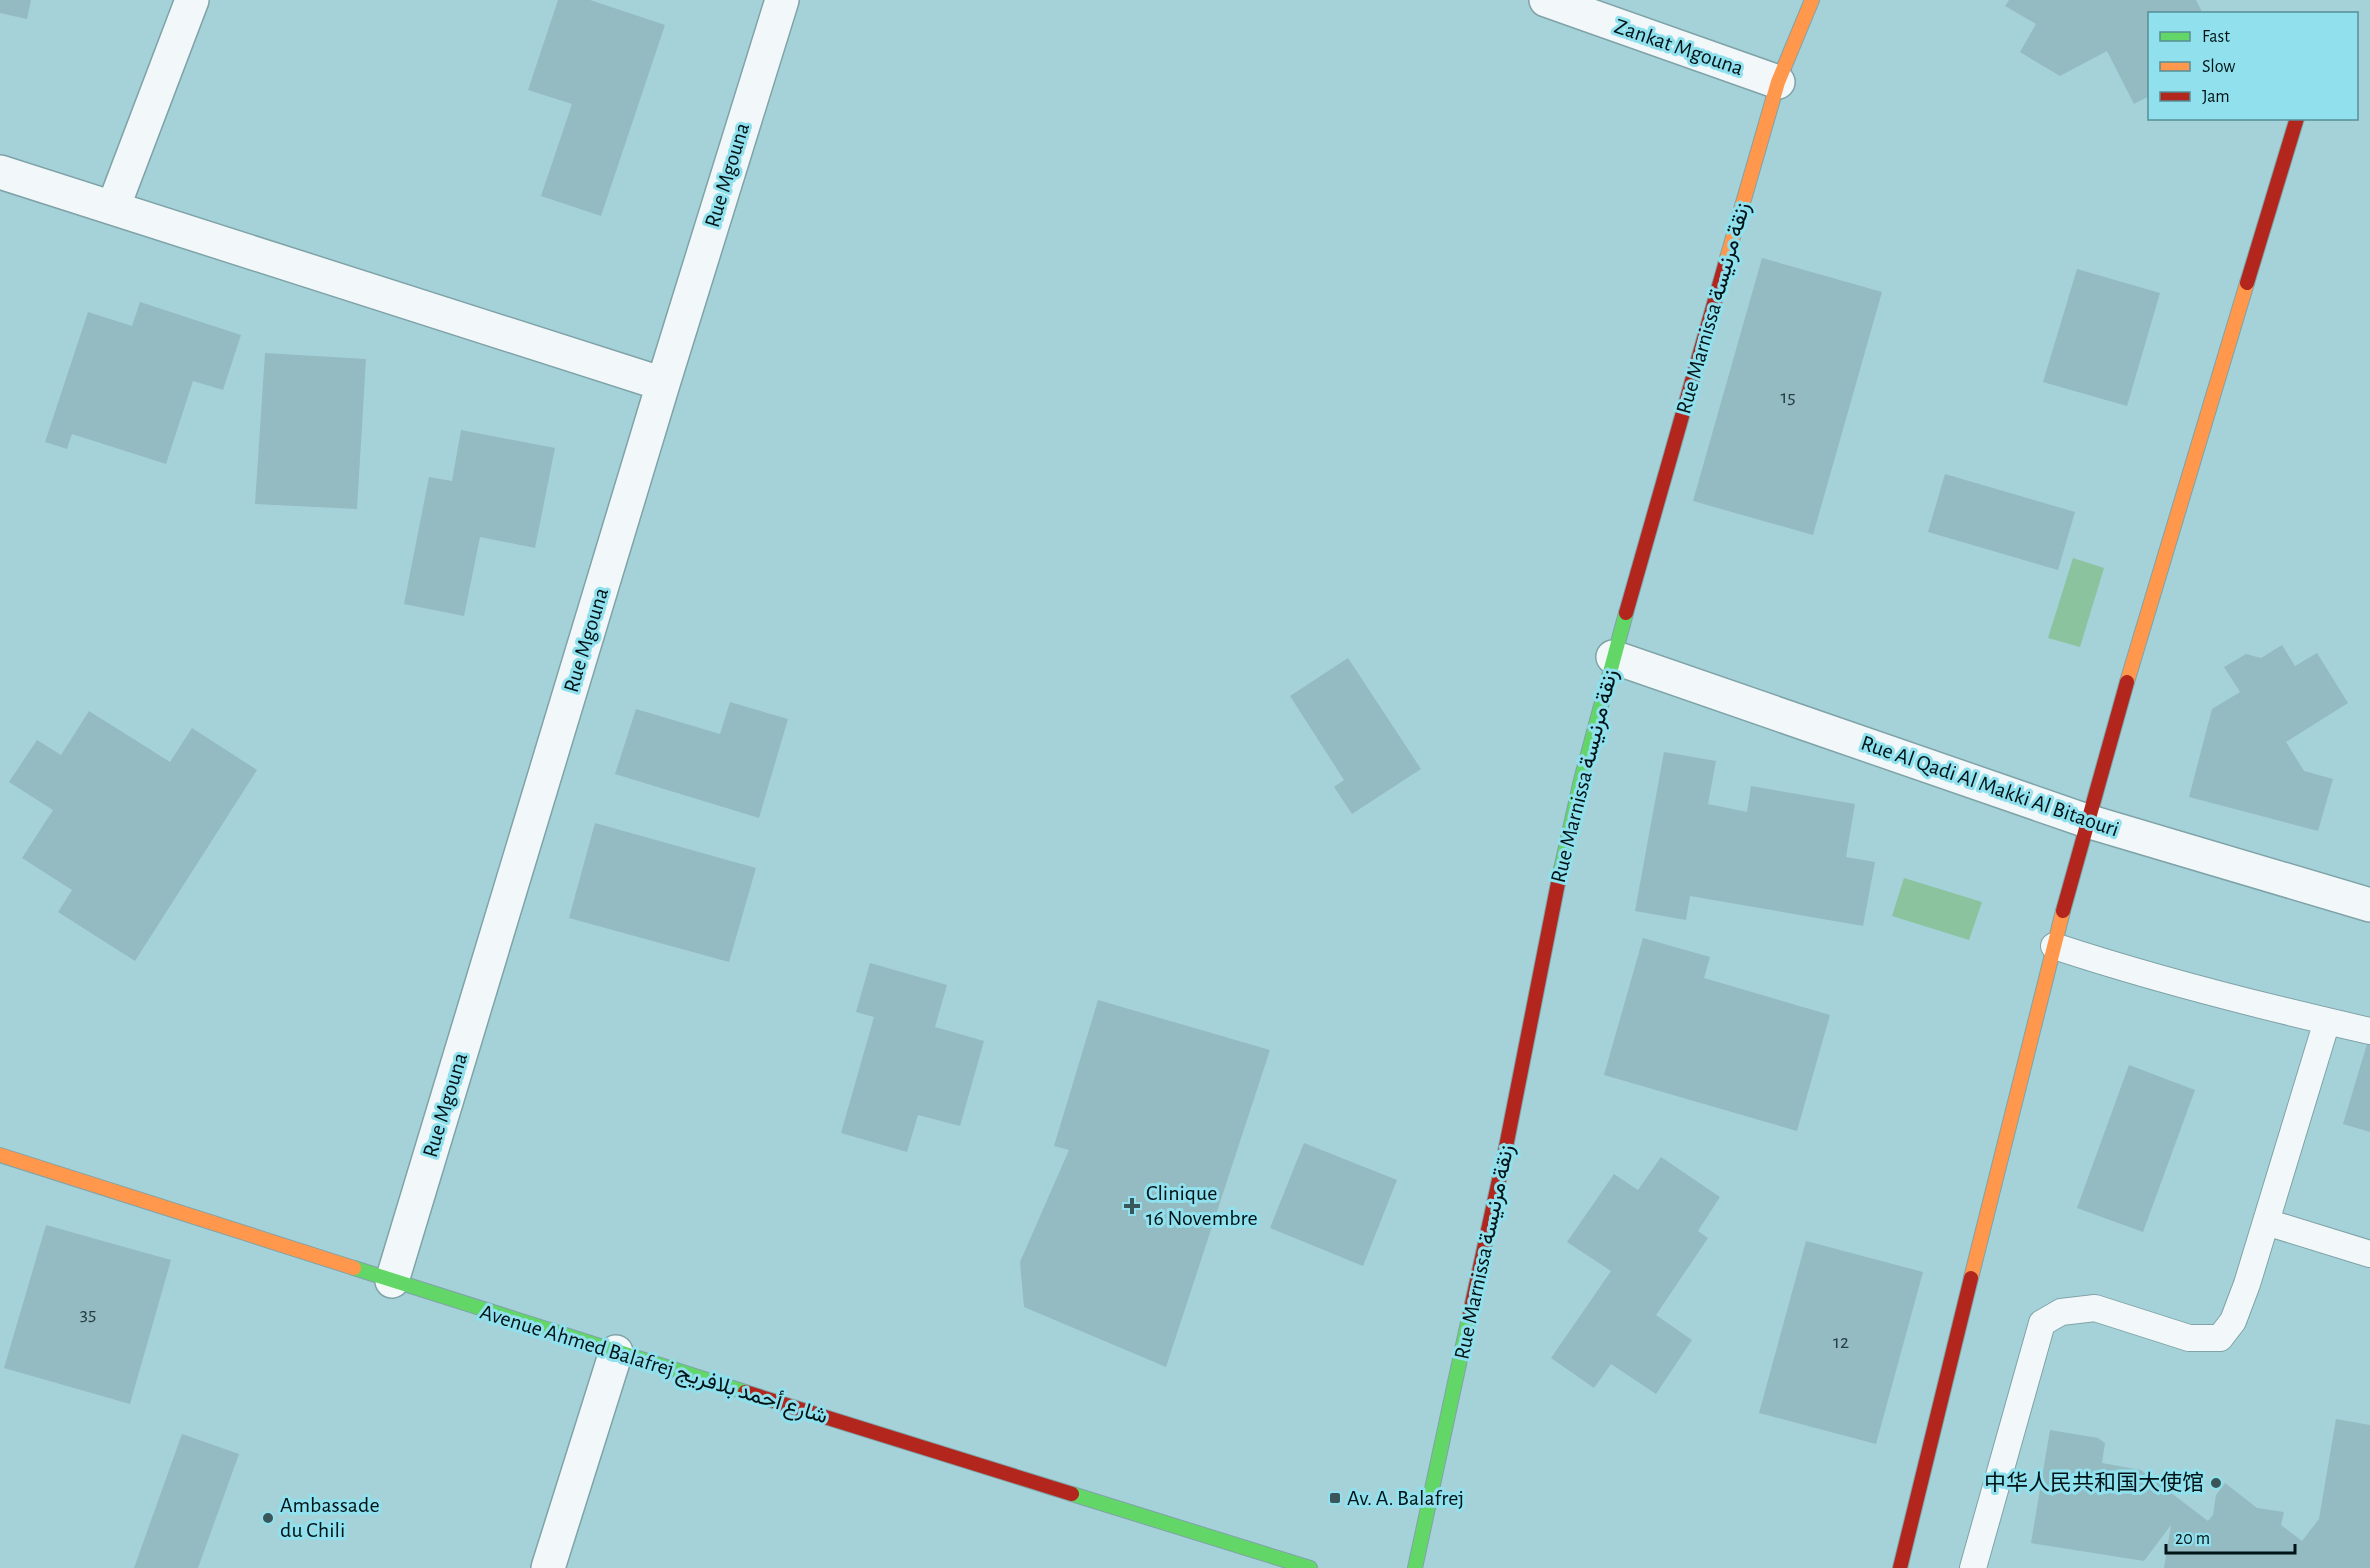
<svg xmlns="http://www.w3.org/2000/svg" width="2370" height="1568" font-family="'Alegreya Sans',Vazirmatn,'Noto Sans SC',sans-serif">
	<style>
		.water { fill: #8ac39e }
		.building { fill: #94bac2 }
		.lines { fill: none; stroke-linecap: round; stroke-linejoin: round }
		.lane-casing { stroke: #7fa3a8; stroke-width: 28 }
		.street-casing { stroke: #7fa3a8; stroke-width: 36 }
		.fast-casing { stroke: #7fa3a8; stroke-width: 16 }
		.slow-casing { stroke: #7fa3a8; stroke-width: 16 }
		.jam-casing { stroke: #7fa3a8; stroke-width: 16 }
		.lane { stroke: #f2f8f9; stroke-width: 26 }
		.street { stroke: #f2f8f9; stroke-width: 33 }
		.fast { stroke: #63d668; stroke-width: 14 }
		.slow { stroke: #ff974d; stroke-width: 14 }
		.jam { stroke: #b3261e; stroke-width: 14 }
		.poi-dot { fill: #3a565a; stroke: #90e1ed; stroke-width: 2 }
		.labels { text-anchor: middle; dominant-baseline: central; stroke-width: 6; stroke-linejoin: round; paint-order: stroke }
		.number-label { font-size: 20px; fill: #263e42 }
		.street-label { font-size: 22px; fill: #001316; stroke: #90e1ed }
		.poi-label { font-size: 22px; fill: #001316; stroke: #90e1ed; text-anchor: start }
	</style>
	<rect width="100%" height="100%" fill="#a5d2d8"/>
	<path class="water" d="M 2073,558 L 2104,568 L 2080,647 L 2048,638 Z
		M 1904,878 L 1982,902 L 1969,940 L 1892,916 Z"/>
	<path class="building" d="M 0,0 L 31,0 L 27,19 L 0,13 Z
		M 558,0 L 590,0 L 665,25 L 601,216 L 541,196 L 572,104 L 528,90 Z
		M 2009,0 L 2196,0 L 2203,14 L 2150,14 L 2150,96 L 2134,104 L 2107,51 L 2060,76 L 2020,52 L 2036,24 L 2005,6 Z
		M 1762,258 L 1882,292 L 1813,535 L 1693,501 Z
		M 2077,269 L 2160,293 L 2127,406 L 2043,382 Z
		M 140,302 L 241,335 L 223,390 L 193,381 L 166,464 L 72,434 L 67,449 L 45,442 L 88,312 L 132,326 Z
		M 265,353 L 366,359 L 357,509 L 255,504 Z
		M 461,430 L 555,448 L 535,548 L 480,537 L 464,616 L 404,604 L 429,477 L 452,481 Z
		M 1945,474 L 2075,512 L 2058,570 L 1928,532 Z
		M 2282,645 L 2295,666 L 2317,653 L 2348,703 L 2286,742 L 2304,771 L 2333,779 L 2318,831 L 2189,797 L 2212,709 L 2240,692 L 2224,667 L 2246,654 L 2261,658 Z
		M 1348,658 L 1421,769 L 1352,814 L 1334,787 L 1344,780 L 1290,696 Z
		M 730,702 L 788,719 L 759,818 L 615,774 L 636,709 L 720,734 Z
		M 89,711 L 170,762 L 192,728 L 257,770 L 135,961 L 58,912 L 72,890 L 22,858 L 53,810 L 9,782 L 37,740 L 61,755 Z
		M 1664,752 L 1716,761 L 1708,804 L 1747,812 L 1751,786 L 1855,804 L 1846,857 L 1875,862 L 1863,926 L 1690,896 L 1686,920 L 1635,911 Z
		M 595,823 L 756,868 L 729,962 L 569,918 Z
		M 1643,938 L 1710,957 L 1704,978 L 1830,1015 L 1797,1131 L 1604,1075 Z
		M 870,963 L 947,985 L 935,1027 L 984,1041 L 960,1126 L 918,1115 L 907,1152 L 841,1133 L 874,1017 L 856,1012 Z
		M 1098,1000 L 1270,1050 L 1166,1367 L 1024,1307 L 1020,1262 L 1069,1150 L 1054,1146 Z
		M 2367,1044 L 2370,1044 L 2370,1132 L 2343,1124 Z
		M 2129,1065 L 2195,1090 L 2143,1232 L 2077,1208 Z
		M 1304,1143 L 1397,1180 L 1363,1266 L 1270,1228 Z
		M 1661,1157 L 1720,1197 L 1698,1231 L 1708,1238 L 1656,1315 L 1692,1340 L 1656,1394 L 1611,1364 L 1594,1388 L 1551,1358 L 1611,1271 L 1567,1242 L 1614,1174 L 1638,1190 Z
		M 46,1225 L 171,1260 L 130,1404 L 4,1368 Z
		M 1806,1241 L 1923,1272 L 1876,1444 L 1759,1413 Z
		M 2336,1419 L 2370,1425 L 2370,1568 L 2164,1568 L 2171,1525 L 2144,1561 L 2031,1543 L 2050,1430 L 2098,1438 L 2105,1443 L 2102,1463 L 2141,1470 L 2208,1521 L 2213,1515 L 2216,1495 L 2225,1483 L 2257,1508 L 2284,1512 L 2281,1525 L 2302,1541 L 2319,1519 Z
		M 182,1434 L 239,1454 L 198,1568 L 134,1568 Z"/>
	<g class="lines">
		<g class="lane-casing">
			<path id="lane" d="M 2054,946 C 2157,980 2264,1007 2370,1031
				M 2266,1222 L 2370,1254
				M 1973,1568 L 2042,1323 L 2061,1312 L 2095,1308 L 2189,1338 L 2220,1338 L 2233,1321 L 2247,1284 L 2327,1021"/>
		</g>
		<g class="street-casing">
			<path id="street" d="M 1546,0 L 1778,82
				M 0,172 L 663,384
				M 113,208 L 192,0
				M 1613,657 L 2087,821 L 2370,905
				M 392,1281 L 663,384 L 782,0
				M 548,1568 L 616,1352"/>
		</g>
		<g class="fast-casing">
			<path id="fast" d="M 1558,883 L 1581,780 L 1626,613
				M 354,1268 L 745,1392
				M 1072,1494 L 1310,1568
				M 1415,1568 L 1470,1313"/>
		</g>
		<g class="slow-casing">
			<path id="slow" d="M 1725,265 L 1778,82 L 1812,0
				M 2127,682 L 2247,283
				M 0,1155 L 354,1268
				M 1971,1278 L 2063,911"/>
		</g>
		<g class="jam-casing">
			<path id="jam" d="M 2247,283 L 2297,118
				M 1626,613 L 1725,265
				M 2063,911 L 2127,682
				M 1470,1313 L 1504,1157 L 1558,883
				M 745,1392 L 1072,1494
				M 1900,1568 L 1971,1278"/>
		</g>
		<use href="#lane" class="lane"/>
		<use href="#street" class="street"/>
		<use href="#fast" class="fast"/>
		<use href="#slow" class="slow"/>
		<use href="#jam" class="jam"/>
	</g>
	<g class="poi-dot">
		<path d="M1129 1197h6v6h6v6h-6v6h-6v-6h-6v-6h6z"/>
		<circle cx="2216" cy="1483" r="6"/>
		<rect x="1329" y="1492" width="12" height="12" rx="3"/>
		<circle cx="268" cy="1518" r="6"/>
	</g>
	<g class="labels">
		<g class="number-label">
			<text x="1788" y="397">15</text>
			<text x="88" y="1314">35</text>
			<text x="1841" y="1342">12</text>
		</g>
		<g class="street-label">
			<text transform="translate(1679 47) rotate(19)">Zankat Mgouna</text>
			<text transform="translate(727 175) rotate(-73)">Rue Mgouna</text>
			<text transform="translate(1713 308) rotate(-74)">Rue Marnissa زنقة مرنيسة</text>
			<text transform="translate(586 640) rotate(-73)">Rue Mgouna</text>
			<text transform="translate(1584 776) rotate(-76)">Rue Marnissa زنقة مرنيسة</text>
			<text transform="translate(1990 786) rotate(19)">Rue Al Qadi Al Makki Al Bitaouri</text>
			<text transform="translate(445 1105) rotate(-73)">Rue Mgouna</text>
			<text transform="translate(1484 1252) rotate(-78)">Rue Marnissa زنقة مرنيسة</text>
			<text transform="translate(654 1364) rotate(17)">Avenue Ahmed Balafrej شارع أحمد بلافريج</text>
		</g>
		<g class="poi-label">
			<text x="1146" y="1193">Clinique<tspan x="1146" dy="25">16 Novembre</tspan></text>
			<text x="2204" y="1483" text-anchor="end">中华人民共和国大使馆</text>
			<text x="1347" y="1498">Av. A. Balafrej</text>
			<text x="280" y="1505">Ambassade<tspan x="280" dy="25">du Chili</tspan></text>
		</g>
	</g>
	<rect x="2148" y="12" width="210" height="108" fill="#90e1ed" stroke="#568f97" stroke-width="1.5"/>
	<rect x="2160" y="32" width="30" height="9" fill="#63d668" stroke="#568f97" stroke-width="1.5"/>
	<text x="2202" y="42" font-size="18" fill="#001316">Fast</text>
	<rect x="2160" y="62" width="30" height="9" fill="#ff974d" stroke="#568f97" stroke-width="1.5"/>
	<text x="2202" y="72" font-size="18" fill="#001316">Slow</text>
	<rect x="2160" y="92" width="30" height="9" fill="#b3261e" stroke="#568f97" stroke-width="1.5"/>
	<text x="2202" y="102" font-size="18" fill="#001316">Jam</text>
	<path d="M2166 1544v9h129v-9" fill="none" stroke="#001316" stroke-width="3"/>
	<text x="2175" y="1544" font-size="18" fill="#001316" stroke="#90e1ed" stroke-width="4.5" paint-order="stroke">20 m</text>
</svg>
